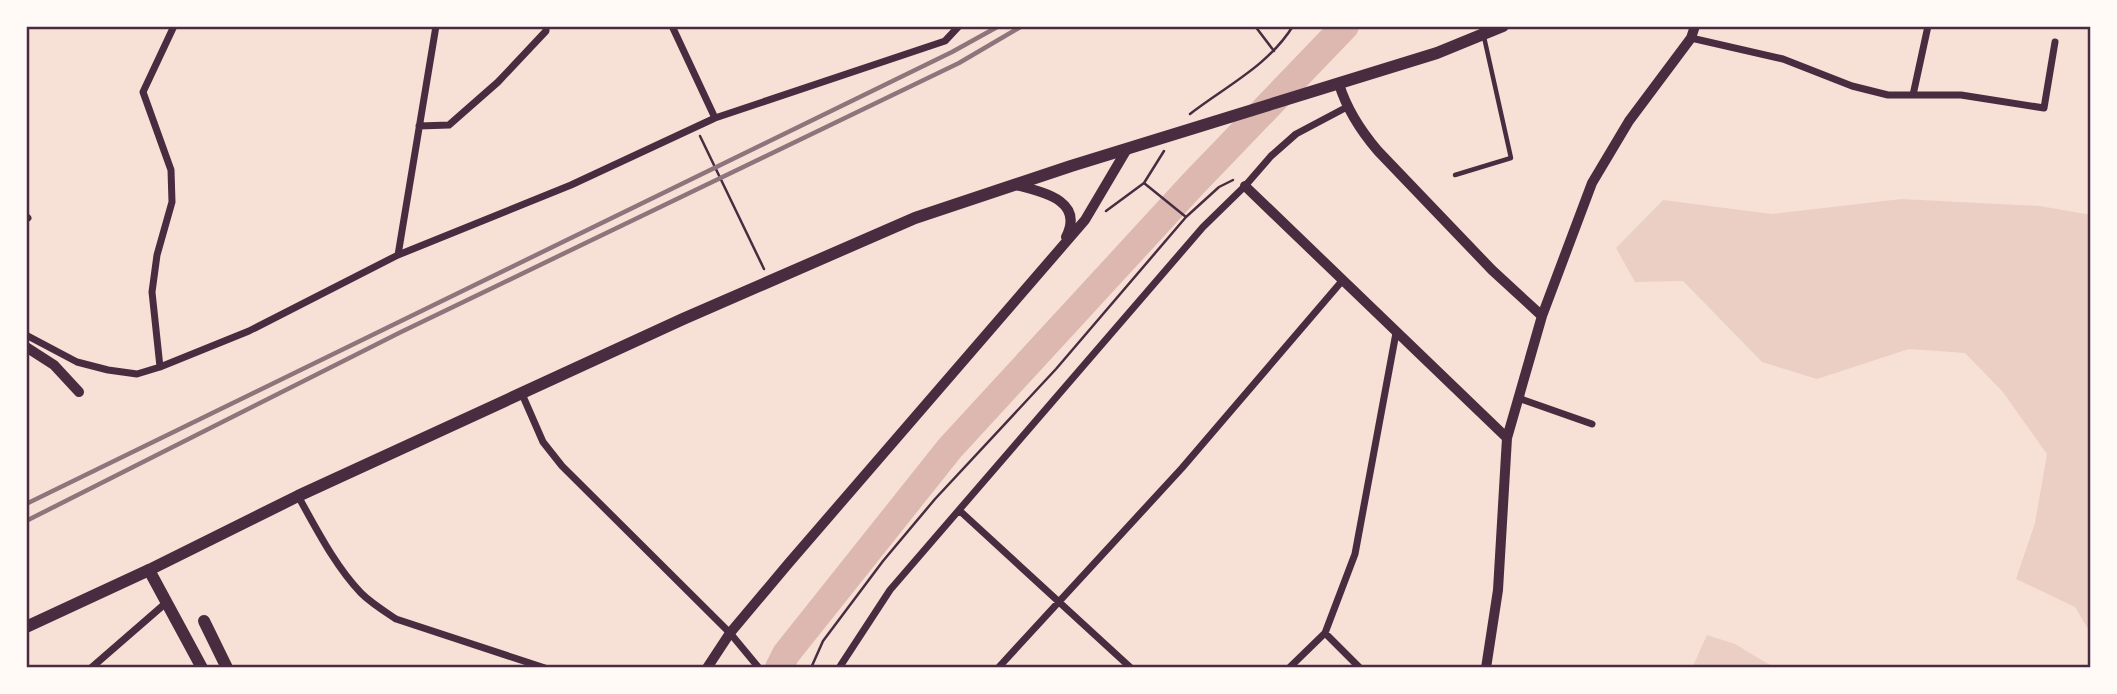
<svg xmlns="http://www.w3.org/2000/svg" width="2117" height="694" font-family="'DejaVu Sans',sans-serif">
	<style>
		.green { fill: #ebcfc5 }
		.lines { fill: none; stroke-linecap: round; stroke-linejoin: round }
		.river { stroke: #dcb8b0; stroke-width: 28 }
		.path { stroke: #4a2c40; stroke-width: 2.5 }
		.service { stroke: #4a2c40; stroke-width: 4.5 }
		.minor { stroke: #4a2c40; stroke-width: 7 }
		.tertiary { stroke: #4a2c40; stroke-width: 10 }
		.secondary { stroke: #4a2c40; stroke-width: 12 }
		.primary { stroke: #4a2c40; stroke-width: 12 }
		.rail { stroke: #8f747c; stroke-width: 4.5 }
		.neatline { fill: none; stroke: #4a2c40; stroke-width: 2.5 }
	</style>
	<rect width="100%" height="100%" fill="#f7e1d7"/>
	<path class="green" d="M 1901,199 L 2040,206 L 2091,215 L 2091,634 L 2075,607 L 2016,579 L 2035,523 L 2047,454 L 2002,391 L 1965,353 L 1909,349 L 1817,379 L 1762,362 L 1683,281 L 1635,282 L 1616,248 L 1663,200 L 1772,214 Z
		M 1707,635 L 1735,644 L 1775,668 L 1692,668 Z"/>
	<g class="lines">
		<path class="river" d="M 779,668 L 786,654 L 950,448 L 1193,184 L 1345,26"/>
		<path class="path" d="M 1255,26 L 1274,51
			M 1190,114 C 1226,86 1268,66 1293,26
			M 700,136 L 764,269
			M 1106,211 L 1144,183 L 1164,151
			M 1186,217 L 1219,187 L 1233,180
			M 811,668 L 823,641 L 883,561 L 935,499 L 1056,369 L 1186,217 L 1144,183"/>
		<path class="service" d="M 1455,175 L 1511,158 L 1484,37"/>
		<path class="minor" d="M 672,26 L 715,118
			M 1691,38 L 1783,59 L 1852,86 L 1888,95 L 1961,95 L 2044,108 L 2055,42
			M 1913,95 L 1928,26
			M 419,126 L 449,125 L 498,82 L 546,31 L 546,26
			M 26,219 L 28,218
			M 398,255 L 436,26
			M 26,335 L 77,362 L 108,370 L 137,374 L 160,367 L 249,331 L 398,255 L 571,185 L 715,118 L 945,41 L 959,26
			M 160,367 L 152,292 L 157,255 L 172,202 L 171,170 L 143,92 L 174,26
			M 522,394 L 543,442 L 562,466 L 730,633 L 759,668
			M 1518,398 L 1592,424
			M 298,496 C 316,528 335,566 361,593 C 371,603 384,611 396,619 L 545,668
			M 960,511 L 1131,668
			M 1325,633 L 1360,668
			M 91,668 L 167,602
			M 839,668 L 890,590 L 1203,227 L 1245,186 L 1271,156 L 1296,134 L 1347,107
			M 998,668 L 1182,468 L 1342,281
			M 1289,668 L 1325,633 L 1355,554 L 1396,333"/>
		<path class="tertiary" d="M 1339,84 C 1347,110 1360,130 1378,151 L 1492,270 L 1542,316
			M 1016,185 C 1042,192 1085,200 1066,237
			M 1245,186 L 1507,438
			M 26,347 L 54,365 L 79,392
			M 707,668 L 730,633 L 788,564 L 1085,220 L 1127,149
			M 1486,668 L 1498,590 L 1507,438 L 1542,316 L 1592,183 L 1629,121 L 1691,38 L 1695,26"/>
		<path class="secondary" d="M 149,570 L 202,668
			M 204,621 L 227,668"/>
		<path class="primary" d="M 26,627 L 149,570 L 298,496 L 683,319 L 915,218 L 1071,166 L 1437,53 L 1503,26"/>
		<path class="rail" d="M 26,504 L 952,52 L 999,26
			M 26,521 L 401,332 L 959,63 L 1022,26"/>
	</g>
	<rect width="2117" height="694" fill="none" stroke="#fffaf5" stroke-width="56"/>
	<rect x="28" y="28" width="2061" height="638" class="neatline"/>
</svg>
